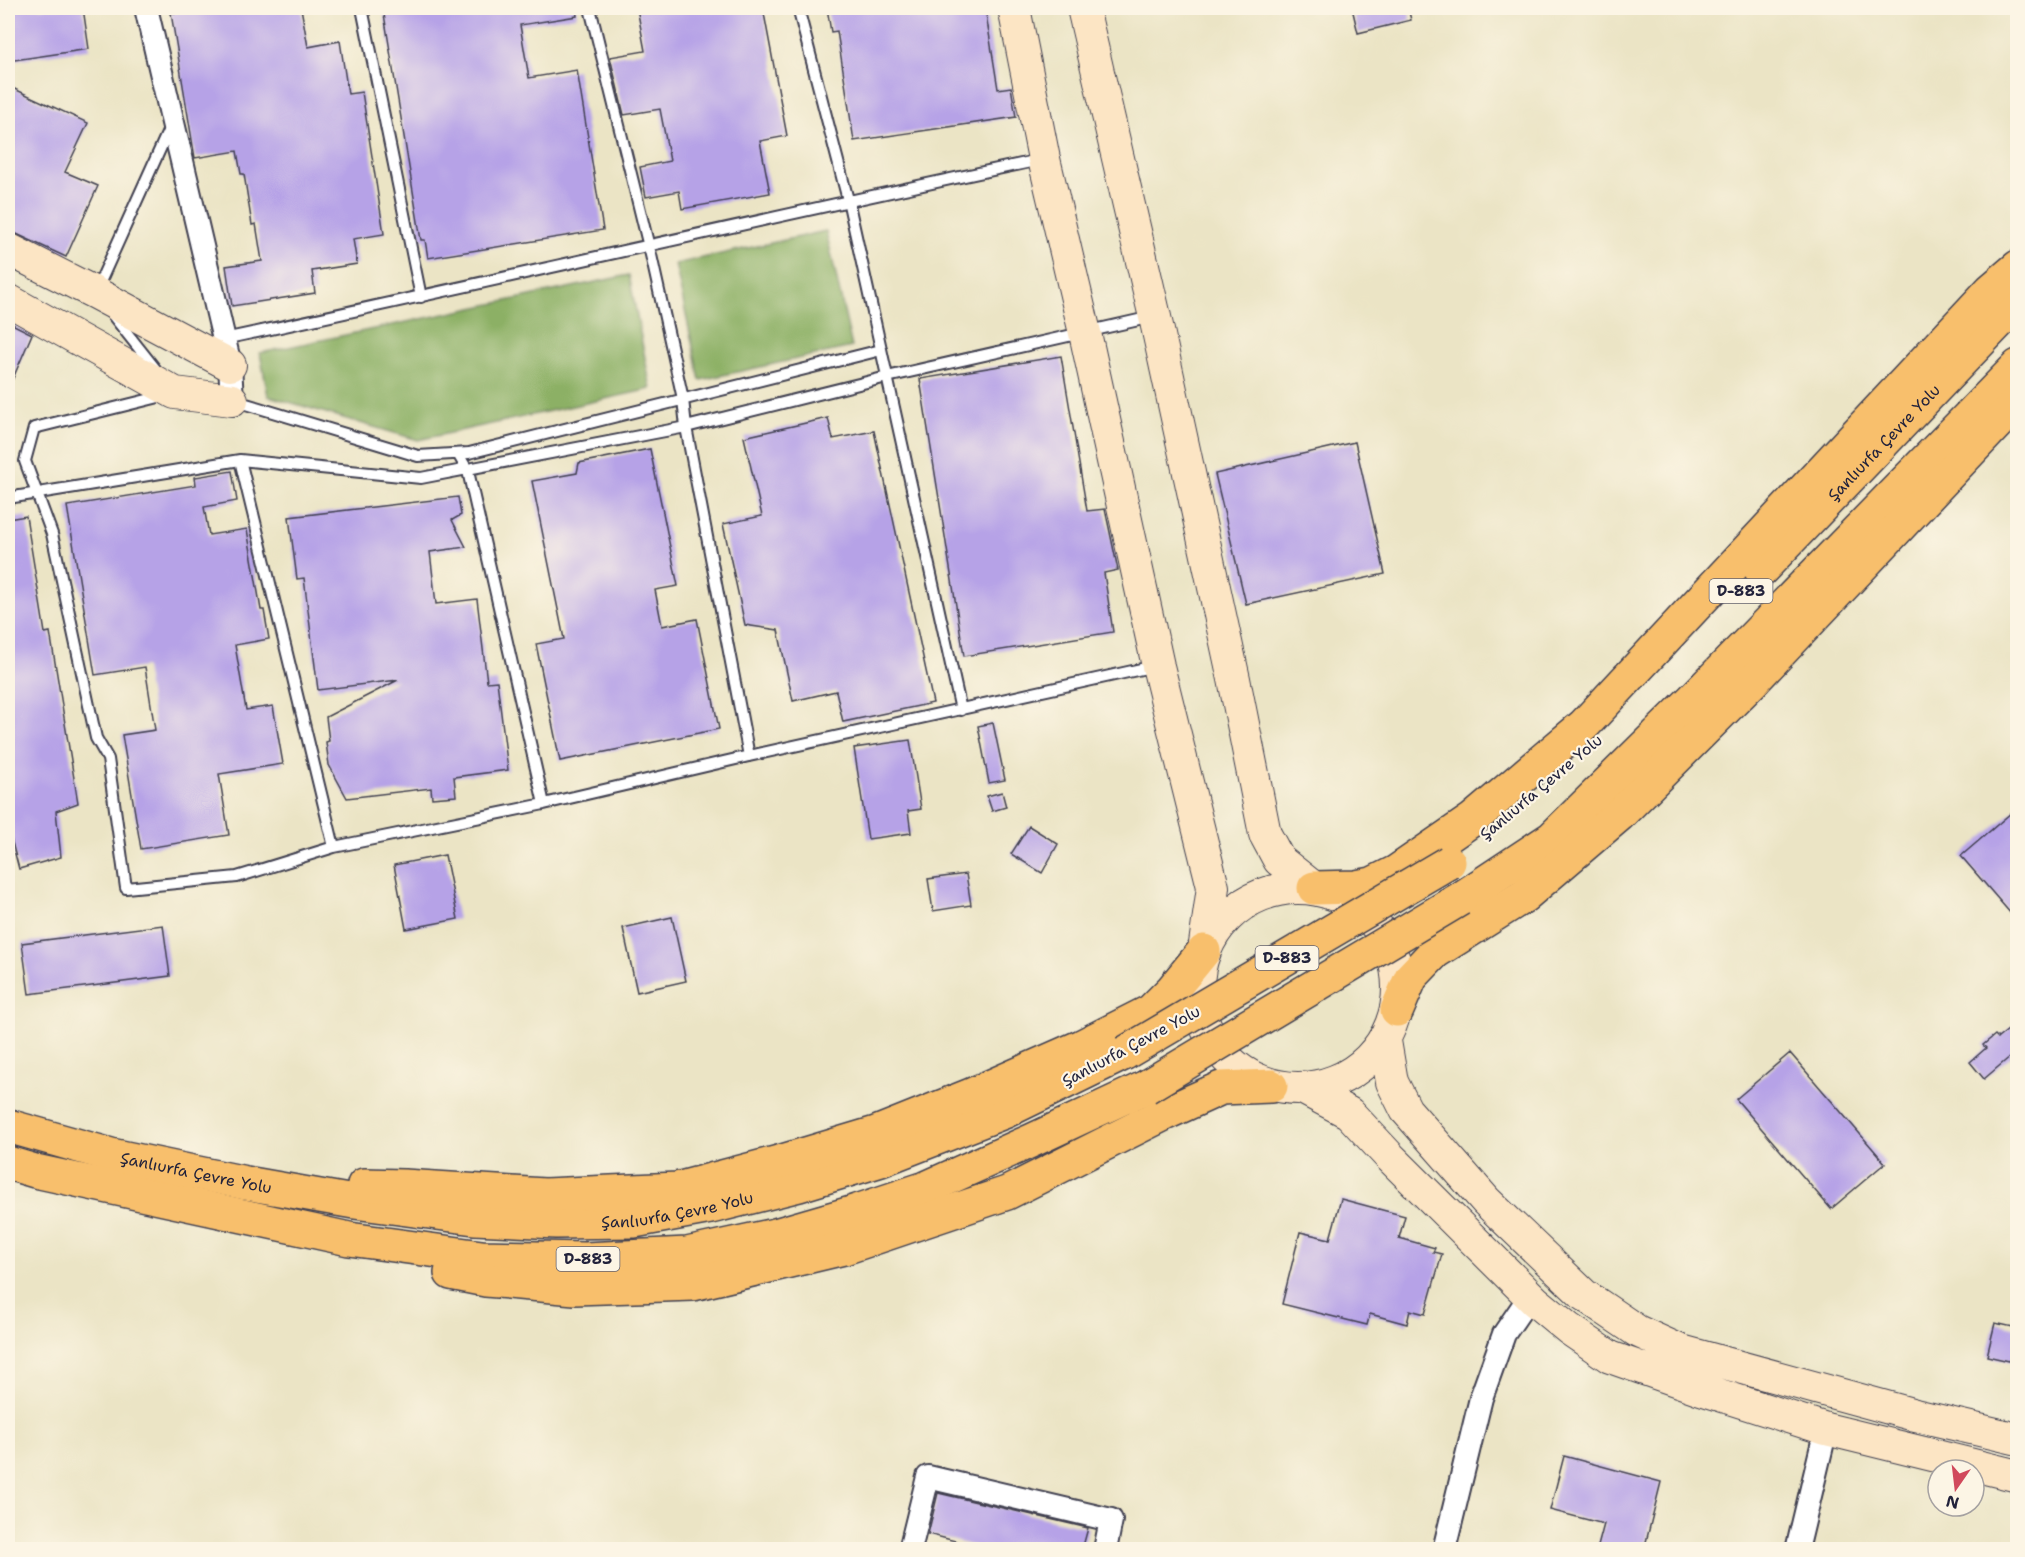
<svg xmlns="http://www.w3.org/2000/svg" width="2025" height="1557" font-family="'Shantell Sans',sans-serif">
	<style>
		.forest { fill: #8cb065; stroke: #576950; stroke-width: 1.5 }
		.building { fill: #b6a2e7 }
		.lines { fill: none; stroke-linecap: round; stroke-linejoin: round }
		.lane-casing { stroke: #403f50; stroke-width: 14 }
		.street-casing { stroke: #403f50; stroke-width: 26 }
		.secondary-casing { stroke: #403f50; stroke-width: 34 }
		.highway-casing { stroke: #403f50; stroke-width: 36 }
		.lane { stroke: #fff; stroke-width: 10 }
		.street { stroke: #fff; stroke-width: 22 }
		.secondary { stroke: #fce5c4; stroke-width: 32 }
		.highway { stroke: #f8bf6c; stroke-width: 33 }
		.highway-bridge-casing { stroke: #403f50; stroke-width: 36; stroke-linecap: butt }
		.highway-bridge { stroke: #f8bf6c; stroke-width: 33 }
		.labels { text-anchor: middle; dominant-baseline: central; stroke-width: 4.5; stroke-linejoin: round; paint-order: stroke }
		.shield { fill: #fcf5e5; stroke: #63616e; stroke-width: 1.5 }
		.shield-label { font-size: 15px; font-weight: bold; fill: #22223b }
		.street-label { font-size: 16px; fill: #22223b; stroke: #fcf5e5 }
	</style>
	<rect width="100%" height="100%" fill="#fcf5e5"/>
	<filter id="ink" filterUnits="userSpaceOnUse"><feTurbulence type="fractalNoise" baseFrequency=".0167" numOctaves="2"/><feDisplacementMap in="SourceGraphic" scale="12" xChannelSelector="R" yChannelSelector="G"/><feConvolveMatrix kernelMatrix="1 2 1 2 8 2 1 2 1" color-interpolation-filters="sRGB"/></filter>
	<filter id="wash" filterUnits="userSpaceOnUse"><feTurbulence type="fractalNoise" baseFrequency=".008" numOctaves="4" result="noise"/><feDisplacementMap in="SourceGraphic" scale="24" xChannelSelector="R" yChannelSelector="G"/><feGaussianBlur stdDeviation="1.35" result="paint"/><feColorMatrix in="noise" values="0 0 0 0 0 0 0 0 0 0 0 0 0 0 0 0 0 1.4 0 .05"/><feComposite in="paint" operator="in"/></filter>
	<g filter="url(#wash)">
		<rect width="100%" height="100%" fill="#ebe4c5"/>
		<path class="forest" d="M 826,231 L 852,347 L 700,380 L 675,264 Z
			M 629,275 L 651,389 L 418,440 L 268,396 L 260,353 Z"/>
		<g id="blocks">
			<path class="building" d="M 8,8 L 83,8 L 89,49 L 8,61 Z
				M 210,8 L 301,8 L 308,47 L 340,41 L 348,94 L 362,92 L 384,234 L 353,239 L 357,264 L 312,271 L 315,293 L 232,306 L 226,266 L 262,261 L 256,224 L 252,225 L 244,174 L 241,174 L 237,151 L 195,158 L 171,13 Z
				M 383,8 L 576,8 L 577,16 L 520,25 L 529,78 L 577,70 L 603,230 L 428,258 L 425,240 L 421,240 Z
				M 637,8 L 763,8 L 787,136 L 760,141 L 770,193 L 682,209 L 679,191 L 646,197 L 640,167 L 670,161 L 660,109 L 624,115 L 610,57 L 645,51 Z
				M 827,8 L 985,8 L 998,89 L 1011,87 L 1016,117 L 854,141 L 837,31 L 831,32 Z
				M 1352,8 L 1408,8 L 1411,20 L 1358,33 Z
				M 8,86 L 88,123 L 65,172 L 98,186 L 66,257 L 8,230 Z
				M 8,322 L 32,334 L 8,390 Z
				M 1061,356 L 1087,511 L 1105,509 L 1118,570 L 1104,573 L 1113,632 L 964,656 L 920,379 Z
				M 828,418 L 833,439 L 874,431 L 933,703 L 843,722 L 836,691 L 793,701 L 778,630 L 745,625 L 723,524 L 762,516 L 744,437 Z
				M 1355,442 L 1385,574 L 1246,604 L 1215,474 Z
				M 650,449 L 678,586 L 655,590 L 662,626 L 697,619 L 719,729 L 560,761 L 536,644 L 564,639 L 532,481 L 577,473 L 579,463 Z
				M 232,471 L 237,501 L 204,507 L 209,535 L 247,529 L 261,610 L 264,610 L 269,639 L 235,645 L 246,710 L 273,706 L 283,764 L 219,774 L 229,835 L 141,849 L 122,735 L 155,730 L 145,667 L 95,675 L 67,506 L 196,485 L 195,477 Z
				M 458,497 L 461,515 L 452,520 L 466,547 L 430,552 L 436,604 L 477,599 L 487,682 L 497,681 L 508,770 L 454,777 L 456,796 L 432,798 L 431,788 L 347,798 L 329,765 L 326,742 L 329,741 L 326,717 L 398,680 L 318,690 L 304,578 L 297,579 L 289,517 Z
				M 26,516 L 45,633 L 50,632 L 78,803 L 56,811 L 61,857 L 19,869 L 8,827 L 8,519 Z
				M 993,723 L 1005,780 L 989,783 L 978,726 Z
				M 910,740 L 921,809 L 908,811 L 911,833 L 868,839 L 854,748 Z
				M 1002,792 L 1006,807 L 992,811 L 987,796 Z
				M 2018,807 L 2018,922 L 1961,856 Z
				M 1029,826 L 1058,844 L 1042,873 L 1011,854 Z
				M 445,855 L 458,919 L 406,929 L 394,865 Z
				M 966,874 L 971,905 L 933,911 L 928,879 Z
				M 672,917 L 686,981 L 637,992 L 623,928 Z
				M 163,925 L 170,976 L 29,994 L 22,943 Z
				M 2018,1022 L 2018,1050 L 1984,1079 L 1970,1062 L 1986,1048 L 1983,1045 L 1995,1035 L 1998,1038 Z
				M 1790,1053 L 1885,1163 L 1831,1209 L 1736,1099 Z
				M 1341,1199 L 1405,1216 L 1399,1238 L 1435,1248 L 1433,1252 L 1442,1254 L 1425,1314 L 1410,1310 L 1407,1324 L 1370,1314 L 1367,1325 L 1282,1304 L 1300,1232 L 1330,1239 Z
				M 1995,1323 L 2018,1328 L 2018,1363 L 1987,1356 Z
				M 1564,1456 L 1661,1482 L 1644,1550 L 1597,1550 L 1604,1524 L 1550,1510 Z
				M 938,1493 L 1088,1528 L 1082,1550 L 990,1550 L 928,1534 Z"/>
		</g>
	</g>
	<g filter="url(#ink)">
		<use href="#blocks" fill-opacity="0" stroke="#403f50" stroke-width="1.5"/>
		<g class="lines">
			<g class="lane-casing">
				<path id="lane" d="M 362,8 L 421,297
					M 590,8 L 651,255 L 683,399 L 686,427 L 749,756
					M 798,8 L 848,200 L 961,710
					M 96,291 L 170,127
					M 111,313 L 157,371
					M 224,339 C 496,281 768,217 1040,160
					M 167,395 L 34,428 L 25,461 L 52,534 L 96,738 L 108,759 L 126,888 L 237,877 L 334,847
					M 233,400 L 418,456 L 469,453 L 881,350
					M 458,454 L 468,471 L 544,804
					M 240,460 L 334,847 L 544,804 L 749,756 L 1155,666
					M 8,498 L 240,460 L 421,478 L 686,427 L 887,377 L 1152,317"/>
			</g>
			<g class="street-casing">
				<path id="street" d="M 146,8 L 230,365 L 232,400
					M 910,1550 L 928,1477 L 1111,1520 L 1105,1550
					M 1444,1550 L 1481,1398 L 1504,1334 L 1530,1296
					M 1797,1550 L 1826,1429"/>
			</g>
			<g class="secondary-casing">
				<path id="secondary" d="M 1014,8 L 1044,159 L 1085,333 L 1158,666 L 1213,887 L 1204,951
					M 1083,8 L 1155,317 L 1234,679 L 1265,834 L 1279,860 L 1314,888
					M 8,249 L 95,293 L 230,365
					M 8,300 L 175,393 L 232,400
					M1198 988a100 100 0 1 1 200 0a100 100 0 1 1-200 0Z
					M 1385,1041 L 1392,1082 L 1406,1110 L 1486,1201 L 1584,1295 L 1637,1331 L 1681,1351 L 1915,1415 L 2018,1439
					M 1304,1089 L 1349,1113 L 1390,1157 L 1535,1301 L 1569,1329 L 1610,1357 L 1698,1388 L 1826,1429 L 2018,1476"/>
			</g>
			<g class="highway-casing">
				<g id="highway">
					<path id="s1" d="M 1761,570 L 2018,302"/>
					<path d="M 1314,888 L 1356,887 L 1372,884 L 1396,872 L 1473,819 L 1584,725 L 1991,290 L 2018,267"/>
					<path d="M 1460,899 L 1552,838 L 1692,700 L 2018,366"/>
					<path d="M 1397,1010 L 1411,977 L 1435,952 L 1524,896 L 1619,815 L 1756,678 L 2018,401"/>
					<path id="s2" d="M 8,1126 L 111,1155 L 246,1183 L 354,1202 L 474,1218 L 556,1222 L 634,1221 L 711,1207 L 799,1185 L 881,1160 L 1004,1112 L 1125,1053"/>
					<path d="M 8,1163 L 35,1171 L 349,1239 L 482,1257 L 585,1259 L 687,1254 L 775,1235 L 851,1213 L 926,1188 L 1033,1140 L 1146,1087"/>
					<path d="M 364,1185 L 404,1186 L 545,1195 L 677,1189 L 779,1162 L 876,1133 L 971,1095 L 1082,1046 L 1151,1011 L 1172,990 L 1204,951"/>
					<path d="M 451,1273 L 486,1280 L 575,1288 L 693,1284 L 844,1248 L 1007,1193 L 1166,1113 L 1221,1088 L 1271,1086"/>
				</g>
			</g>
			<use href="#lane" class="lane"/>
			<use href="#street" class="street"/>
			<use href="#secondary" class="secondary"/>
			<use href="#highway" class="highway"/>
			<g class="highway-bridge-casing">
				<path id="highway-bridge" d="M 1125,1053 L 1449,862
					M 1146,1087 L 1460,899"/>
			</g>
			<use href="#highway-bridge" class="highway-bridge"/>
		</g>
	</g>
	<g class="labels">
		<g class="shield">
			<rect x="1709.5" y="579" width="63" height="24" rx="4.5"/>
			<rect x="1255.5" y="946" width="63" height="24" rx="4.5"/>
			<rect x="556.5" y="1247" width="63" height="24" rx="4.5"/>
		</g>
		<g class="shield-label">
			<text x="1741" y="591">D-883</text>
			<text x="1287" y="958">D-883</text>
			<text x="588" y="1259">D-883</text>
		</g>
		<g class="street-label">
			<text stroke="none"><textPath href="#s1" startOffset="177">Şanlıurfa Çevre Yolu</textPath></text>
			<text transform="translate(1541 787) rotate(-40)">Şanlıurfa Çevre Yolu</text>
			<text transform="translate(1131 1046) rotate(-28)">Şanlıurfa Çevre Yolu</text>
			<text stroke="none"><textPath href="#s2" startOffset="194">Şanlıurfa Çevre Yolu</textPath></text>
			<text stroke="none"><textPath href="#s2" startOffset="680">Şanlıurfa Çevre Yolu</textPath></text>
		</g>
	</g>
	<rect width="2025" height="1557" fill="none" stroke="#fcf5e5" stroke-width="30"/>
	<g transform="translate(1956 1488) rotate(194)"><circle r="28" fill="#fcf5e5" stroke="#a5a1a1" stroke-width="1.5"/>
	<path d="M0-4.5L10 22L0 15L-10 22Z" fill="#d1495b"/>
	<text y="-9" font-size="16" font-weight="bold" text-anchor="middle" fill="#22223b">N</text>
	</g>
</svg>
